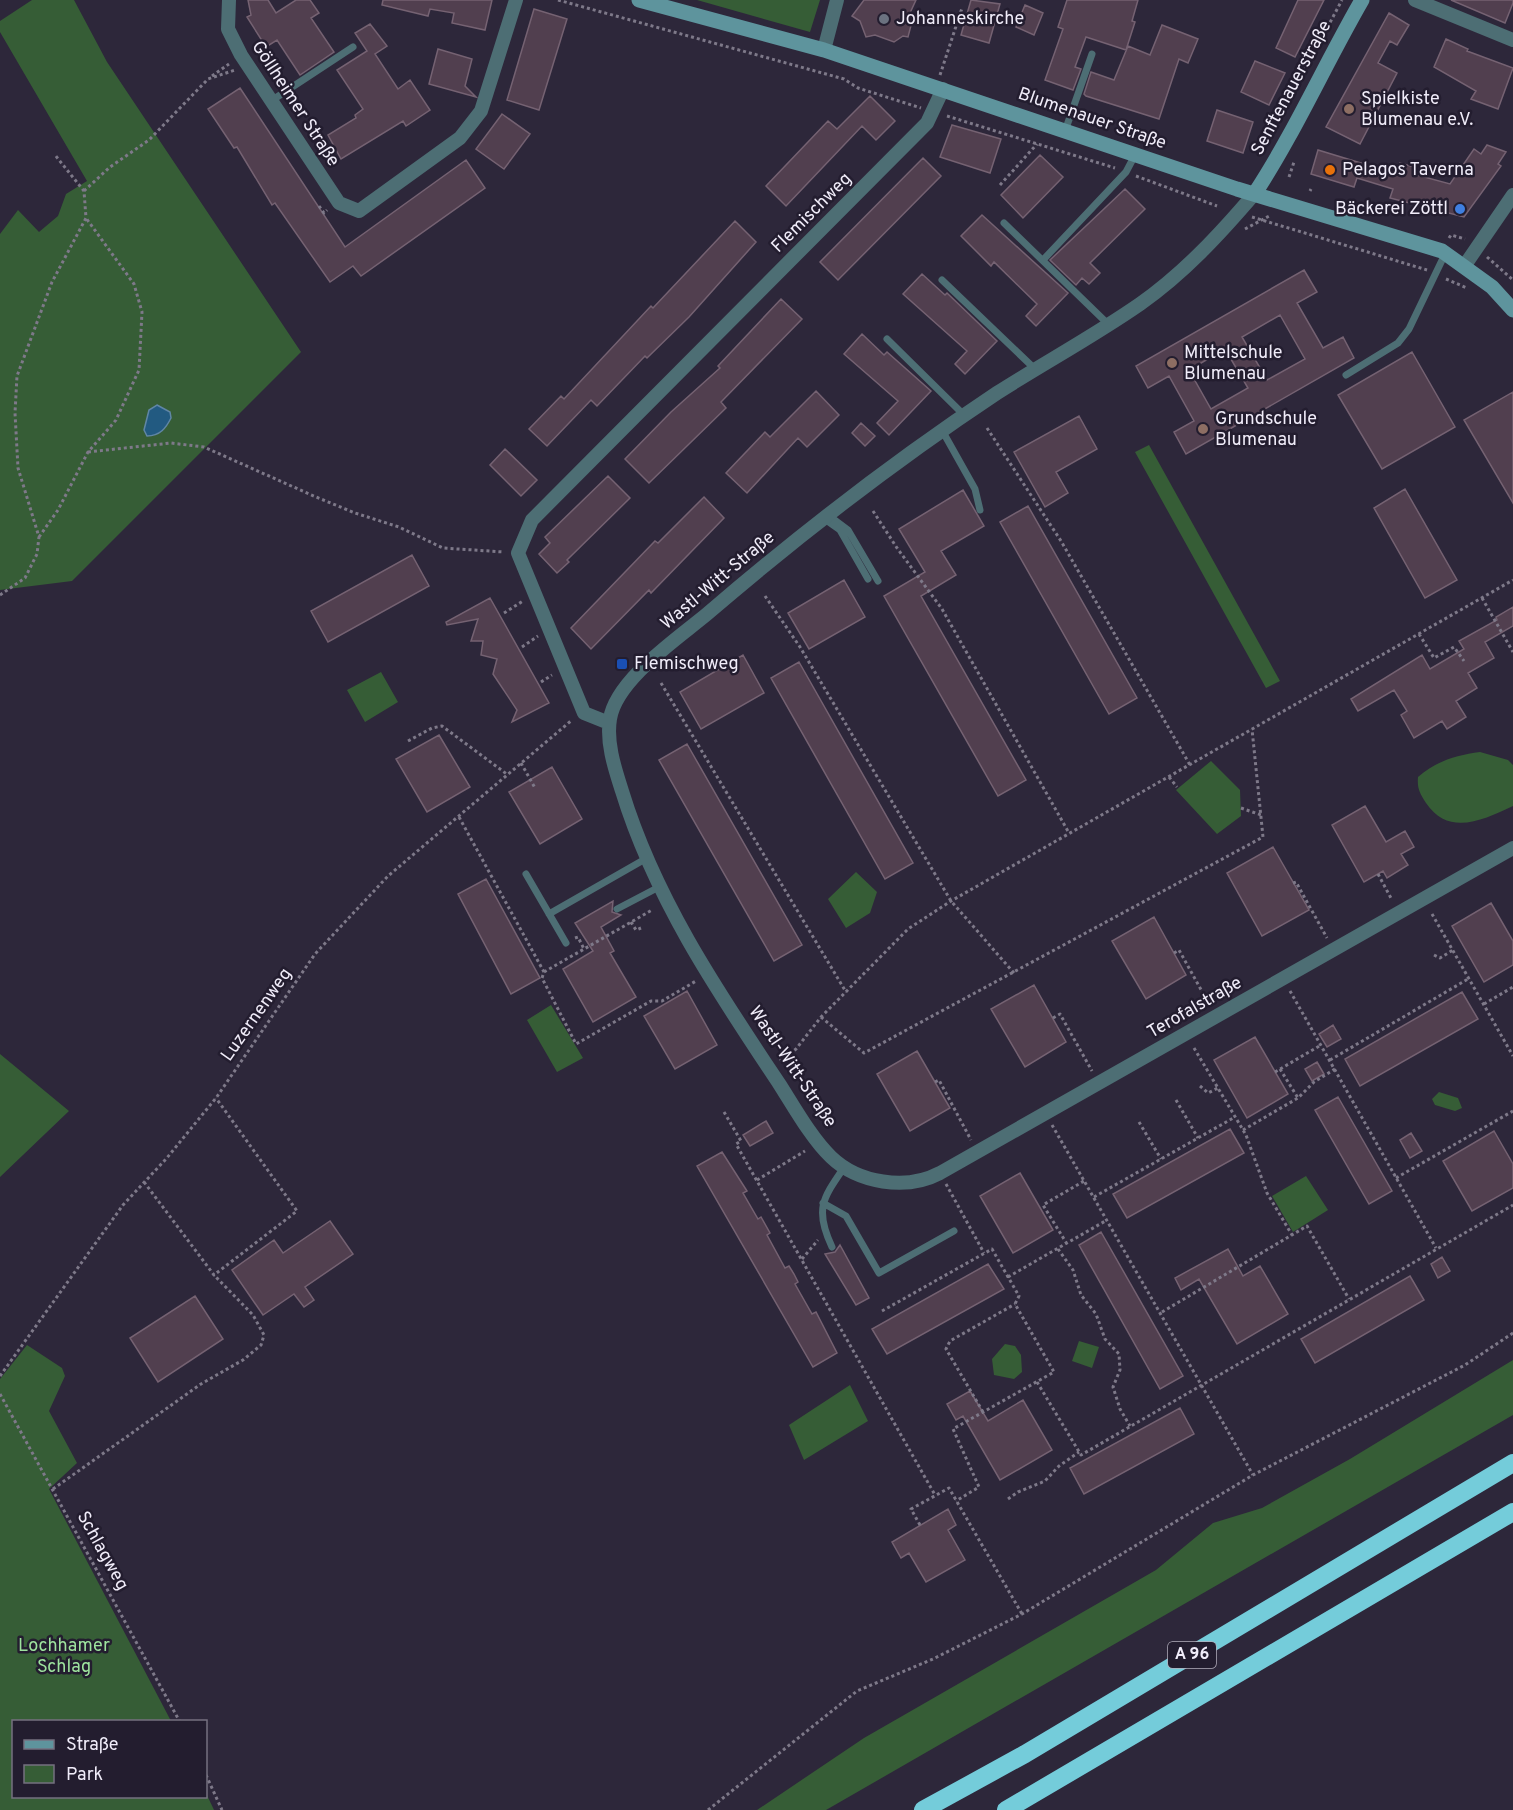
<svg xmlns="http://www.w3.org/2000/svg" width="1513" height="1810" font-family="Overpass,sans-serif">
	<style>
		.green { fill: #365d36 }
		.water { fill: #225a81; stroke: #6086a5; stroke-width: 1.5 }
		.building { fill: #513f4f; stroke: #756272; stroke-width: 1.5; fill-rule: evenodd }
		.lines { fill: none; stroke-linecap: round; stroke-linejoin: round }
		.path { stroke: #7e7989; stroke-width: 3; stroke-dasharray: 3 3; stroke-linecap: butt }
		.lane { stroke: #4d6e74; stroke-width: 7 }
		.street { stroke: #4d6e74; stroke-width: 14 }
		.secondary { stroke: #5e949d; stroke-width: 15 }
		.highway { stroke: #74ccda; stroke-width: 18 }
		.worship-dot { fill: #6b7280; stroke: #231d2f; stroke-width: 2 }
		.education-dot { fill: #8d6e63; stroke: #231d2f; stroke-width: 2 }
		.food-dot { fill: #e8710a; stroke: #231d2f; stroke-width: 2 }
		.shop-dot { fill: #3f7fe0; stroke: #231d2f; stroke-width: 2 }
		.transit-dot { fill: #1a4fb4; stroke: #231d2f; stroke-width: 2 }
		.labels { text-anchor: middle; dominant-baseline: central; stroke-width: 5; stroke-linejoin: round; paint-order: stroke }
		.shield { fill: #231d2f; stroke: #b2aebc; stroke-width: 1.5 }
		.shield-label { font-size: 16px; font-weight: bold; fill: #f0ecf9 }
		.poi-label { font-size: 18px; fill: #f0ecf9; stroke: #231d2f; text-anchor: start }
		.street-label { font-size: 18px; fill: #f0ecf9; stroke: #231d2f }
		.park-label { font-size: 18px; fill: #9ee39e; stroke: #231d2f }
	</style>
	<rect width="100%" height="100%" fill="#2d273a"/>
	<path class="green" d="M 32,0 L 74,0 L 107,62 L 301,352 L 72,581 L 0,590 L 0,234 L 18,210 L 39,232 L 58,216 L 66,194 L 87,181 L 0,32 L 0,21 Z
		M 697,0 L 820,0 L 810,32 Z
		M 1149,445 L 1280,681 L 1266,688 L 1135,452 Z
		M 381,672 L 398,702 L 365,722 L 347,690 Z
		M 1480,752 L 1508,760 L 1513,765 L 1513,806 C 1483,820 1449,837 1426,803 C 1420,793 1417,789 1418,777 C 1436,761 1457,755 1480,752 Z
		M 1211,761 L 1240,790 L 1241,816 L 1217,834 L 1176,790 Z
		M 856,872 L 877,892 L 870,913 L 846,928 L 828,899 Z
		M 551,1005 L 583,1058 L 557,1072 L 527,1020 Z
		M 0,1054 L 69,1111 L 0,1177 Z
		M 1439,1092 L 1458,1098 L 1462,1108 L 1455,1111 L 1435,1105 L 1432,1099 Z
		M 1306,1176 L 1328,1210 L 1293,1232 L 1272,1196 Z
		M 1079,1341 L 1099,1347 L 1092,1368 L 1072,1361 Z
		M 1005,1344 L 1015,1346 L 1021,1355 L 1022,1372 L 1014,1379 L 994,1375 L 992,1359 Z
		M 27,1345 L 62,1368 L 65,1376 L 49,1411 L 77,1463 L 49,1489 L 171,1721 L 14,1722 L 14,1796 L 206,1796 L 206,1793 L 214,1810 L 0,1810 L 0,1379 Z
		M 1513,1360 L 1513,1415 L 826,1810 L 757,1810 L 864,1738 L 1156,1570 L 1213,1523 L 1262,1508 L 1350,1459 Z
		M 850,1385 L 868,1421 L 804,1460 L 789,1425 Z"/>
	<path class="water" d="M 157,405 L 170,412 L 171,418 C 166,428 160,436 147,436 L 144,430 L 149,410 Z"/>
	<path class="building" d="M 248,0 L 268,0 L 276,13 L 296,0 L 310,0 L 319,13 L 311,18 L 334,52 L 300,75 L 277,40 L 266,47 L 247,17 L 251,15 Z
		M 383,0 L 492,0 L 485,30 L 452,23 L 454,13 L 430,9 L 428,16 L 382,5 Z
		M 864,0 L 916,0 L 910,13 L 914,14 L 908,37 L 903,36 L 894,42 L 875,35 L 866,37 L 860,21 L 852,16 Z
		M 971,0 L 1000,4 L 989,43 L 961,35 Z
		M 1067,0 L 1138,0 L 1132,21 L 1135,22 L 1126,50 L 1086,37 L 1075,67 L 1081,69 L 1073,90 L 1045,80 L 1063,29 L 1058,27 Z
		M 1298,0 L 1324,0 L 1295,57 L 1276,48 Z
		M 1451,0 L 1513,0 L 1513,3 L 1505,23 Z
		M 1025,5 L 1043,13 L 1034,35 L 1016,27 Z
		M 534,9 L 567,19 L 539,110 L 507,100 Z
		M 1389,13 L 1409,25 L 1397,45 L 1390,41 L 1378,63 L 1397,73 L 1360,144 L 1326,127 Z
		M 370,24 L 387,46 L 375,54 L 398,89 L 410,80 L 430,110 L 406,126 L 403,121 L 341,159 L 328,135 L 356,118 L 355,115 L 363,109 L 337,70 L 367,51 L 355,33 Z
		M 1162,25 L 1198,39 L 1188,63 L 1179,59 L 1159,119 L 1086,96 L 1084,94 L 1091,72 L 1114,80 L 1128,46 L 1150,55 Z
		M 1446,39 L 1468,49 L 1467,51 L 1513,68 L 1498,109 L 1471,99 L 1476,91 L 1434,67 Z
		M 438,49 L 472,59 L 465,86 L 476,97 L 429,84 Z
		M 1255,61 L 1285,73 L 1269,105 L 1241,92 Z
		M 240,88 L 345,247 L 466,160 L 485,188 L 361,276 L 353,266 L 330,282 L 275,203 L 272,205 L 237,147 L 234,148 L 208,109 Z
		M 870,96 L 895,121 L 876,140 L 862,126 L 786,206 L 766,186 L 828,121 L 837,129 Z
		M 1217,110 L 1253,122 L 1243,153 L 1207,141 Z
		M 502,114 L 530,134 L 504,169 L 476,149 Z
		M 952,125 L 1001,139 L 990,173 L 940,157 Z
		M 1487,145 L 1506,152 L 1498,164 L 1501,166 L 1464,217 L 1390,198 L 1393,189 L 1357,178 L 1354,187 L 1311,174 L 1318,150 L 1397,174 L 1400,163 L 1414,167 L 1413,174 L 1450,184 L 1474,149 L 1481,154 Z
		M 1040,155 L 1063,177 L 1023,218 L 1001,195 Z
		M 923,158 L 941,176 L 838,280 L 820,262 Z
		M 1125,189 L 1145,209 L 1090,263 L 1100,273 L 1089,284 L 1082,278 L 1076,285 L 1050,260 Z
		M 982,215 L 1068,293 L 1036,326 L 1026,316 L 1037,304 L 994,262 L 991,266 L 961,236 Z
		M 735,221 L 756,242 L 689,317 L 647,358 L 645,356 L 597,406 L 591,400 L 547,446 L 529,429 L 561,396 L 564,399 L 651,306 L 653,308 Z
		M 1304,270 L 1317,292 L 1297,303 L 1323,348 L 1343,337 L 1354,358 L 1186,454 L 1174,432 L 1194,421 L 1169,376 L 1148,388 L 1136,366 ZM 1280,315 L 1305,359 L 1267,380 L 1242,337 ZM 1225,349 L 1248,388 L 1211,409 L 1189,370 Z
		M 922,274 L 945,295 L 947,293 L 997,341 L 965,374 L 955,364 L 967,351 L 903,294 Z
		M 781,299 L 802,319 L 721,402 L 726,408 L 649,483 L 625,459 L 671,412 L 720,368 L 718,366 Z
		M 862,334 L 884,355 L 887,352 L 931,391 L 889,435 L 877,423 L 898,401 L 844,354 Z
		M 1412,352 L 1455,427 L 1382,469 L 1338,395 Z
		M 816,391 L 839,415 L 807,447 L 798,438 L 747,493 L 726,473 L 765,432 L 770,437 Z
		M 1513,392 L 1513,503 L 1464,420 Z
		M 1079,416 L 1097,449 L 1056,472 L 1068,493 L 1045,507 L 1014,452 Z
		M 861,423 L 875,436 L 865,446 L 852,433 Z
		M 505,449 L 537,480 L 521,496 L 490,465 Z
		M 608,476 L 630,498 L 567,560 L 569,562 L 557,573 L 539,554 L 550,543 L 545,537 Z
		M 1405,489 L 1457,580 L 1425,598 L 1374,508 Z
		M 963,490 L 984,526 L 941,551 L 956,575 L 921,596 L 1026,780 L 998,796 L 884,596 L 925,572 L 899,529 Z
		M 704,497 L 724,518 L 651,593 L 649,590 L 591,649 L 571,628 L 655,541 L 658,543 Z
		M 1028,506 L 1137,698 L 1109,714 L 1000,522 Z
		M 412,555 L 429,586 L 328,642 L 311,611 Z
		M 844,580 L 865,617 L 809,649 L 788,613 Z
		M 490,598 L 549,703 L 512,722 L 517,710 L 493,674 L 497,659 L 481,655 L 483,641 L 471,641 L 478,619 L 447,625 L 446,622 Z
		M 1513,607 L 1513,626 L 1485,642 L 1494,658 L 1468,673 L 1477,688 L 1456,701 L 1466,717 L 1447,729 L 1442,721 L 1414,738 L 1401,715 L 1407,711 L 1394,690 L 1358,711 L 1351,699 L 1422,655 L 1430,669 L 1464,649 L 1459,641 L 1497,620 L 1496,617 Z
		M 743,655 L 764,693 L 701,729 L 680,692 Z
		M 799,662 L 913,863 L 885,879 L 771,678 Z
		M 439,735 L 470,787 L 427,812 L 396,759 Z
		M 687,744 L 802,945 L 774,961 L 659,760 Z
		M 552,767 L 582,819 L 540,844 L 509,792 Z
		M 1365,806 L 1386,842 L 1405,831 L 1414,847 L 1401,854 L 1408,865 L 1387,878 L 1383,871 L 1364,882 L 1332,825 Z
		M 1273,847 L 1309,910 L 1262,936 L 1227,873 Z
		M 486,879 L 540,978 L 511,994 L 458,894 Z
		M 613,901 L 612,912 L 621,915 L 601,927 L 614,951 L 610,953 L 636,997 L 593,1022 L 563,969 L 593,951 L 575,923 Z
		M 1491,903 L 1513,941 L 1513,965 L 1484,982 L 1452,926 Z
		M 1154,917 L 1186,975 L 1146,999 L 1112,941 Z
		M 1034,985 L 1066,1042 L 1025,1067 L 991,1009 Z
		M 687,991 L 717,1045 L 675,1069 L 644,1016 Z
		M 1462,992 L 1478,1019 L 1360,1086 L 1345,1059 Z
		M 1333,1025 L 1341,1039 L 1327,1047 L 1319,1034 Z
		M 1255,1037 L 1288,1094 L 1247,1118 L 1214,1060 Z
		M 917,1051 L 950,1108 L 910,1131 L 877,1074 Z
		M 1317,1062 L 1324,1074 L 1312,1081 L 1305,1069 Z
		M 1338,1097 L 1392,1191 L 1369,1204 L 1315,1110 Z
		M 766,1121 L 773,1133 L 750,1146 L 743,1135 Z
		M 1230,1129 L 1244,1153 L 1127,1218 L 1113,1194 Z
		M 1494,1131 L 1513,1164 L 1513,1188 L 1472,1211 L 1443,1161 Z
		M 1411,1133 L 1422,1151 L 1410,1158 L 1400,1140 Z
		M 722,1152 L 747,1191 L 743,1193 L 758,1219 L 761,1217 L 770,1233 L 767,1235 L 785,1268 L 789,1266 L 794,1274 L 798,1282 L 795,1284 L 812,1314 L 816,1312 L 837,1353 L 813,1367 L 697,1166 Z
		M 1020,1173 L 1053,1230 L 1013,1253 L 980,1196 Z
		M 330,1221 L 353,1254 L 305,1287 L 314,1300 L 304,1307 L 294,1294 L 263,1315 L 232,1270 L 274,1240 L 283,1253 Z
		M 1101,1232 L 1183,1376 L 1160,1389 L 1079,1245 Z
		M 840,1245 L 869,1298 L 856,1305 L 825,1254 L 835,1252 Z
		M 1228,1249 L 1243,1276 L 1260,1266 L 1288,1314 L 1237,1344 L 1199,1279 L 1181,1290 L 1175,1278 Z
		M 1442,1257 L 1450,1271 L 1438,1278 L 1431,1264 Z
		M 988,1264 L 1004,1289 L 887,1354 L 872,1329 Z
		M 1410,1276 L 1424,1300 L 1315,1363 L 1301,1339 Z
		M 195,1296 L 223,1339 L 158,1382 L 130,1338 Z
		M 970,1391 L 988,1421 L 1023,1400 L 1052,1450 L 1000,1480 L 963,1416 L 956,1420 L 947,1404 Z
		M 1180,1408 L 1194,1434 L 1084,1494 L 1070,1468 Z
		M 948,1509 L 956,1525 L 948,1530 L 965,1560 L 926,1582 L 909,1553 L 901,1558 L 892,1542 Z"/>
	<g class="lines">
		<path class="path" d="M 558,0 L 844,79 L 858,88 L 921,108
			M 940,75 L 962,8
			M 212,76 L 229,64
			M 1285,107 L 1342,0
			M 947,116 L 1115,168
			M 1136,176 L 1217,206
			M 1289,177 L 1294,162
			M 1000,185 L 1037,144
			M 84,191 L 110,167 L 149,140 L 208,79 L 235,70
			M 1310,191 L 1311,189
			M 319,206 L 324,213 L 327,210
			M 1252,217 L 1427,270
			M 1245,229 L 1271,215
			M 1449,238 L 1451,235 L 1465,239
			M 1487,257 L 1513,280
			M 1446,279 L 1467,288
			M 987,428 L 1061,541 L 1190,765
			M 88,452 L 171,443 L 204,447 L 316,497 L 355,513 L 399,527 L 443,548 L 504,552
			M 873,511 L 897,548 L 942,609 L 1069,833
			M 39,537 L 58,510 L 88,452 L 116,420 L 139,370 L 142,312 L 134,284 L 86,218
			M 0,595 L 25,578 L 37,554 L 39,537 L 18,468 L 15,413 L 17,376 L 52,282 L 86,218 L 84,191 L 55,155
			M 765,596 L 800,647 L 951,901 L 1014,973
			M 1482,598 L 1513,652
			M 504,613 L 523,601
			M 1419,634 L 1434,658 L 1454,647 L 1464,661
			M 522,647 L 538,636
			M 541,682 L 552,675
			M 661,683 L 846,992
			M 408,741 L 432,728 L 442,726 L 508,775
			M 521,763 L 535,788
			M 1169,777 L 1177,787
			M 1241,808 L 1261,815
			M 459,817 L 544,972 L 542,978 L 576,1044 L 651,1001 L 662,1001 L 696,981
			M 1378,874 L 1392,900
			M 1293,883 L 1296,882 L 1327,938
			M 1432,914 L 1513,1056
			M 631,922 L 636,930 L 641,928
			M 575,938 L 578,937 L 584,949
			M 1174,953 L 1179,950 L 1209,1004
			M 1434,955 L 1440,958 L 1453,950
			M 544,972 L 652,910
			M 1290,991 L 1436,1248
			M 1484,1004 L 1513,987
			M 821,1017 L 864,1053 L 1263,837 L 1252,729
			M 1053,1018 L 1060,1014 L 1092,1071
			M 1194,1048 L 1246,1135 L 1267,1193 L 1292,1235
			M 1330,1060 L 1468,979
			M 780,1061 L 796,1049 L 821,1017 L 908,929 L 951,901 L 1513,580
			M 1280,1069 L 1298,1098
			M 1275,1072 L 1321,1045
			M 935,1082 L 939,1080 L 971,1140
			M 1200,1086 L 1208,1093 L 1218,1088
			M 1176,1100 L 1198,1138
			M 724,1112 L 741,1141 L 736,1144 L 935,1495
			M 1139,1122 L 1161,1159
			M 1052,1125 L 1253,1475
			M 1243,1130 L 1298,1098 L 1314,1082 L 1335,1069
			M 1396,1178 L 1513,1111
			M 757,1180 L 805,1151
			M 144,1182 L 214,1275 L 297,1211 L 216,1098
			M 946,1184 L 984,1253
			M 1094,1197 L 1235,1117
			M 1067,1244 L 1043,1205 L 1084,1181
			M 1058,1249 L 1073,1270 L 1081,1295 L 1096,1314 L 1105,1339 L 1119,1354 L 1120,1370 L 1113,1387 L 1120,1409 L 1130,1426
			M 802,1259 L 818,1240
			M 1008,1277 L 1107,1220
			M 882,1311 L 992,1249 L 1019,1296 L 1015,1304 L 1054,1372 L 953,1429 L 979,1487 L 956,1501
			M 1162,1312 L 1307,1226 L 1349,1299
			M 0,1376 L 123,1205 L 166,1159 L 216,1098 L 315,954 L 388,876 L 572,720
			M 1037,1382 L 1081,1455 L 1513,1205
			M 0,1394 L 180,1722
			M 983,1412 L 946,1349 L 950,1341 L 1015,1304
			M 53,1489 L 201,1384 L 243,1360 L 261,1345 L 264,1335 L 253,1315 L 214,1275
			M 1008,1499 L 1018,1492 L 1045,1481 L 1059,1466 L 1079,1452
			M 920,1525 L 911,1509 L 949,1488 L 1022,1614
			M 206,1775 L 222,1810
			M 708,1810 L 857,1691 L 933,1659 L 1022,1614 L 1253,1475 L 1465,1365 L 1513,1333"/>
		<path class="lane" d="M 271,101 L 353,47
			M 1065,131 L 1092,54
			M 1004,223 L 1108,324
			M 1043,260 L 1126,172 L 1135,155
			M 942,280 L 1035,369
			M 887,339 L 964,415
			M 1346,375 L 1398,343 L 1409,329 L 1445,254
			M 943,432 L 975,489 L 980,510
			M 828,515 L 848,530 L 878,581
			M 823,518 L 840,530 L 868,579
			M 526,874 L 566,943
			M 617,909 L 659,887
			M 549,914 L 647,858
			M 823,1203 L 846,1216 L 879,1273 L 954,1231
			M 832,1247 C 814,1209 823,1198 845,1166"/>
		<path class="street" d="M 229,0 L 228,29 L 241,55 L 339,203 L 359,211 L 460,138 L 481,111 L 516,0
			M 1415,0 L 1513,40
			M 824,50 L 837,0
			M 1255,193 C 1220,234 1184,273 1140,304 C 1094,336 1044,363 997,393 C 896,460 799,535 707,614 C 677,639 616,680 610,719 C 606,743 615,769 622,791 C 655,899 718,992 780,1085 C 794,1107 812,1139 831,1157 C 858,1183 906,1191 940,1173 L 1513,848
			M 1465,265 L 1513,195
			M 609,723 L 584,713 L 518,553 L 532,520 L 927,123 L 943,89"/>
		<path class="secondary" d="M 639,0 L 824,50 L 1237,189 L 1442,251 L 1492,287 L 1513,310
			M 1255,193 C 1295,132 1325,64 1362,0"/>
		<path class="highway" d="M 923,1810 L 1025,1754 L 1513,1463
			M 1006,1810 L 1513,1512"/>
	</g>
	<circle class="worship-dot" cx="884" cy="19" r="6"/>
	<g class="education-dot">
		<circle cx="1349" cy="109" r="6"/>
		<circle cx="1172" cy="363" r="6"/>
		<circle cx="1203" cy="429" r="6"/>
	</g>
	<circle class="food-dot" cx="1330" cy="170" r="6"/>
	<circle class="shop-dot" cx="1460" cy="209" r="6"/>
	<rect class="transit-dot" x="616" y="658" width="12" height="12" rx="3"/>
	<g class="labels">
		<rect class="shield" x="1168" y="1642" width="48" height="26" rx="4.5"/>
		<g class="shield-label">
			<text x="1192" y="1655">A 96</text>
		</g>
		<g class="poi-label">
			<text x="896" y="19">Johanneskirche</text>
			<text x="1361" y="99">Spielkiste<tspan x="1361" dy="21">Blumenau e.V.</tspan></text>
			<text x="1342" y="170">Pelagos Taverna</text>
			<text x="1448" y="209" text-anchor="end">Bäckerei Zöttl</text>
			<text x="1184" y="353">Mittelschule<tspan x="1184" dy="21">Blumenau</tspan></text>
			<text x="1215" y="419">Grundschule<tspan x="1215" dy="21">Blumenau</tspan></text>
			<text x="634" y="664">Flemischweg</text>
		</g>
		<g class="street-label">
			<text transform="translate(1292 88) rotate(-62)">Senftenauerstraße</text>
			<text transform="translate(295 104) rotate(57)">Göllheimer Straße</text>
			<text transform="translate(1092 119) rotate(19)">Blumenauer Straße</text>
			<text transform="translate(812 213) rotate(-45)">Flemischweg</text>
			<text transform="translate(718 581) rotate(-40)">Wastl-Witt-Straße</text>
			<text transform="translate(1195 1008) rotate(-30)">Terofalstraße</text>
			<text transform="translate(257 1015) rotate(-55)">Luzernenweg</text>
			<text transform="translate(792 1067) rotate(56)">Wastl-Witt-Straße</text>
			<text transform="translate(102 1551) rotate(61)">Schlagweg</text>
		</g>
		<g class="park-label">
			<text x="64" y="1646">Lochhamer<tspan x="64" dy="21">Schlag</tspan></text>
		</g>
	</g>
	<rect x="12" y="1720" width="195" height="78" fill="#231d2f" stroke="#757080" stroke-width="1.5"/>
	<rect x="24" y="1740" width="30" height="9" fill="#5e949d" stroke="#757080" stroke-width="1.5"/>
	<text x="66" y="1750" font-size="18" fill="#f0ecf9">Straße</text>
	<rect x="24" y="1765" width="30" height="18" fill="#365d36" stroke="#757080" stroke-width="1.5"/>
	<text x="66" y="1780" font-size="18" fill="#f0ecf9">Park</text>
</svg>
